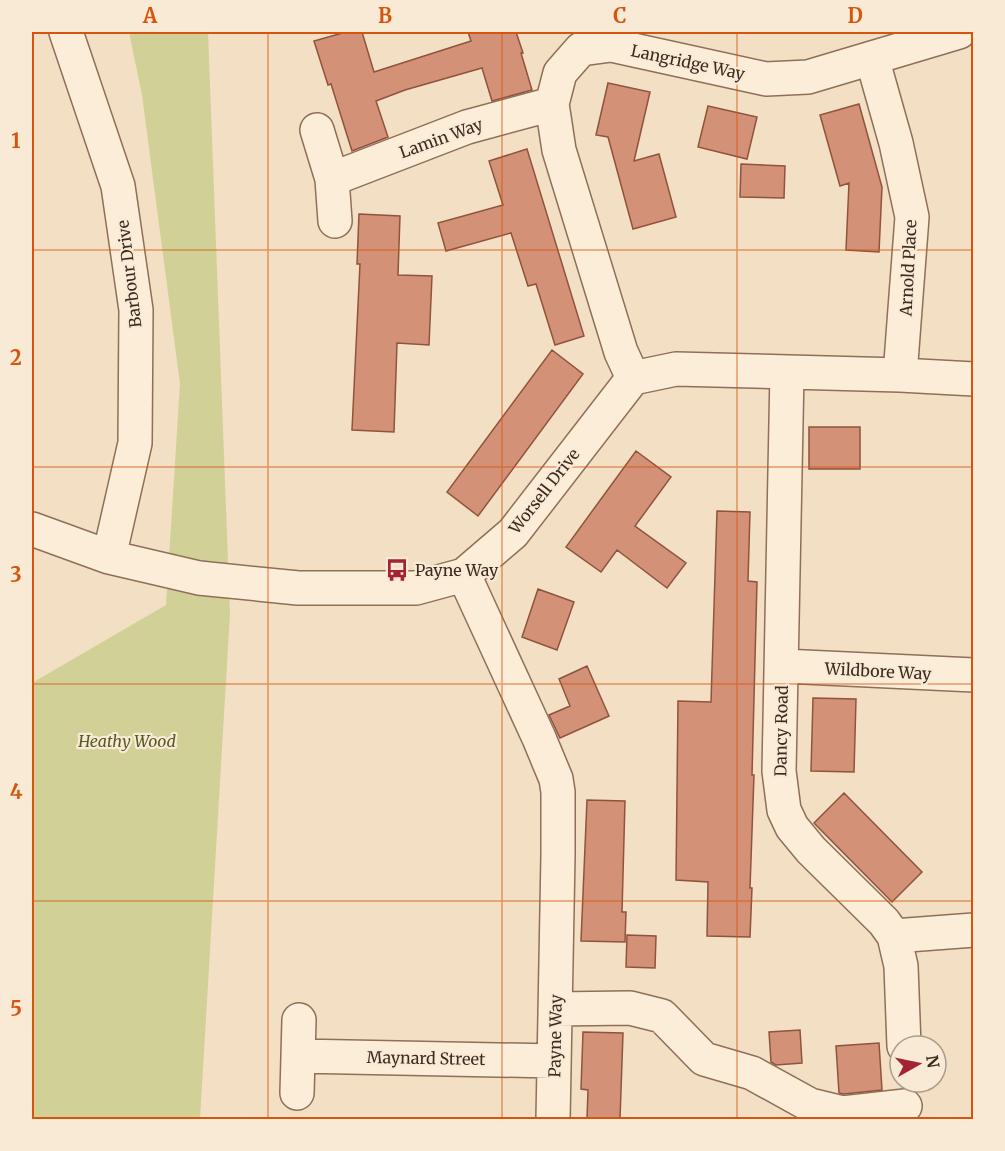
<svg xmlns="http://www.w3.org/2000/svg" width="1005" height="1151" font-family="Merriweather,serif">
	<style>
		.green { fill: #d1d197 }
		.building { fill: #d39277; stroke: #90533c; stroke-width: 1.5 }
		.lines { fill: none; stroke-linecap: round; stroke-linejoin: round }
		.minor-casing { stroke: #8f6f58; stroke-width: 36 }
		.minor { stroke: #fcedd8; stroke-width: 33 }
		.grid { fill: none; stroke: #d7540e; stroke-width: 1.5; stroke-opacity: 0.55 }
		.labels { text-anchor: middle; dominant-baseline: central; stroke-width: 4.5; stroke-linejoin: round; paint-order: stroke }
		.street-label { font-size: 16px; fill: #3d291e; stroke: #f8ead5 }
		.poi-label { font-size: 16px; fill: #3d291e; stroke: #f8ead5; text-anchor: start }
		.park-label { font-size: 16px; font-style: italic; fill: #545b23; stroke: #f8ead5 }
		.neatline { fill: none; stroke: #d7540e; stroke-width: 2 }
		.grid-label { font-size: 20px; text-anchor: middle; font-weight: bold; fill: #d7540e }
	</style>
	<rect width="100%" height="100%" fill="#f2dfc4"/>
	<path class="green" d="M 129,32 L 208,32 L 230,614 L 200,1119 L 32,1119 L 32,683 L 166,605 L 180,384 L 142,95 Z"/>
	<path class="building" d="M 346,32 L 362,32 L 374,72 L 471,41 L 468,32 L 516,32 L 523,53 L 521,53 L 532,90 L 492,101 L 482,68 L 405,90 L 376,101 L 388,137 L 352,151 L 331,84 L 328,85 L 314,41 Z
		M 608,83 L 650,92 L 634,161 L 659,154 L 676,217 L 633,229 L 608,137 L 596,135 Z
		M 859,104 L 882,187 L 879,252 L 846,250 L 849,183 L 840,186 L 820,115 Z
		M 708,106 L 757,117 L 747,159 L 698,147 Z
		M 527,149 L 584,336 L 555,345 L 536,284 L 528,286 L 511,233 L 446,251 L 438,223 L 503,205 L 489,161 Z
		M 741,164 L 785,166 L 784,198 L 740,197 Z
		M 359,214 L 400,216 L 398,275 L 432,276 L 429,345 L 397,343 L 394,432 L 352,430 L 360,264 L 357,264 Z
		M 552,350 L 583,374 L 478,516 L 447,492 Z
		M 809,427 L 860,427 L 860,469 L 809,469 Z
		M 636,451 L 671,477 L 635,526 L 686,563 L 667,588 L 617,550 L 601,572 L 566,547 Z
		M 717,511 L 750,512 L 748,581 L 757,582 L 752,775 L 754,775 L 750,888 L 752,888 L 750,937 L 707,936 L 708,882 L 676,880 L 678,701 L 711,702 Z
		M 538,589 L 574,602 L 557,650 L 522,637 Z
		M 587,666 L 609,716 L 560,738 L 549,715 L 570,706 L 559,679 Z
		M 813,698 L 856,699 L 854,772 L 811,771 Z
		M 844,793 L 922,872 L 892,902 L 814,823 Z
		M 587,800 L 625,801 L 622,912 L 626,912 L 625,942 L 581,941 Z
		M 627,935 L 656,936 L 655,968 L 626,967 Z
		M 800,1030 L 802,1063 L 776,1065 L 771,1062 L 769,1032 Z
		M 583,1032 L 623,1033 L 620,1119 L 587,1119 L 588,1090 L 581,1089 Z
		M 879,1043 L 882,1090 L 844,1094 L 839,1093 L 836,1046 Z"/>
	<g class="lines">
		<g class="minor-casing">
			<path id="minor" d="M 66,32 L 118,186 L 136,310 L 135,443 L 109,557
				M 872,58 L 896,143 L 912,217 L 900,375
				M 317,130 L 332,179 L 335,221
				M 332,179 L 467,127 L 552,104
				M 787,372 L 779,771 L 784,810 L 792,827 L 811,850 L 884,922 L 894,936 L 901,966 L 904,1046
				M 633,378 L 621,352 L 559,150 L 552,104 L 560,73 L 581,49 L 611,45 L 766,79 L 808,77 L 959,32
				M 32,529 L 109,557 L 199,578 L 298,588 L 416,588 L 464,575 L 513,533 L 633,378 L 676,369 L 900,375 L 974,379
				M 464,575 L 539,738 L 556,779 L 558,792 L 558,855 L 553,1120
				M 783,666 L 974,675
				M 894,936 L 974,930
				M 555,1009 L 630,1008 L 662,1016 L 704,1059 L 752,1073 L 810,1105 L 843,1113 L 905,1106
				M 298,1056 L 554,1061
				M 297,1093 L 299,1020"/>
		</g>
		<use href="#minor" class="minor"/>
	</g>
	<path class="grid" d="M 268,32 L 268,1120M 502,32 L 502,1120M 737,32 L 737,1120M 32,250 L 974,250M 32,467 L 974,467M 32,684 L 974,684M 32,901 L 974,901"/>
	<defs>
		<g id="bus-bare" transform="scale(1.8)"><path d="M-5-6H5V4H4V6H2V4H-2V6H-4V4H-5ZM-3.5-4V0h7V-4ZM-3.5 1.2v1.5H-2V1.2ZM2 1.2v1.5H3.5V1.2Z" fill="#a32334" stroke="#f8ead5" stroke-width="2.5" paint-order="stroke"/></g>
	</defs>
	<g fill-rule="evenodd">
		<use href="#bus-bare" x="397" y="570"/>
	</g>
	<g class="labels">
		<g class="street-label">
			<text transform="translate(688 62) rotate(12)">Langridge Way</text>
			<text transform="translate(441 138) rotate(-20)">Lamin Way</text>
			<text transform="translate(908 268) rotate(-87)">Arnold Place</text>
			<text transform="translate(129 274) rotate(-97)">Barbour Drive</text>
			<text transform="translate(544 491) rotate(-52)">Worsell Drive</text>
			<text transform="translate(878 671) rotate(3)">Wildbore Way</text>
			<text transform="translate(781 731) rotate(-89)">Dancy Road</text>
			<text transform="translate(555 1036) rotate(-89)">Payne Way</text>
			<text transform="translate(426 1058) rotate(1)">Maynard Street</text>
		</g>
		<g class="poi-label">
			<text x="415" y="570">Payne Way</text>
		</g>
		<g class="park-label">
			<text x="127" y="741">Heathy Wood</text>
		</g>
	</g>
	<rect width="1005" height="1151" fill="none" stroke="#f8ead5" stroke-width="66"/>
	<g transform="translate(918 1064) rotate(81)"><circle r="28" fill="#f8ead5" stroke="#ad9d8c" stroke-width="1.5"/>
	<path d="M0-4.5L10 22L0 15L-10 22Z" fill="#a32334"/>
	<text y="-9" font-size="16" font-weight="bold" text-anchor="middle" fill="#3d291e">N</text>
	</g>
	<rect x="33" y="33" width="939" height="1085" class="neatline"/>
	<g class="grid-label">
		<text x="150" y="23">A</text>
		<text x="385" y="23">B</text>
		<text x="620" y="23">C</text>
		<text x="855" y="23">D</text>
		<text x="16" y="148">1</text>
		<text x="16" y="365">2</text>
		<text x="16" y="582">3</text>
		<text x="16" y="799">4</text>
		<text x="16" y="1016">5</text>
	</g>
</svg>
